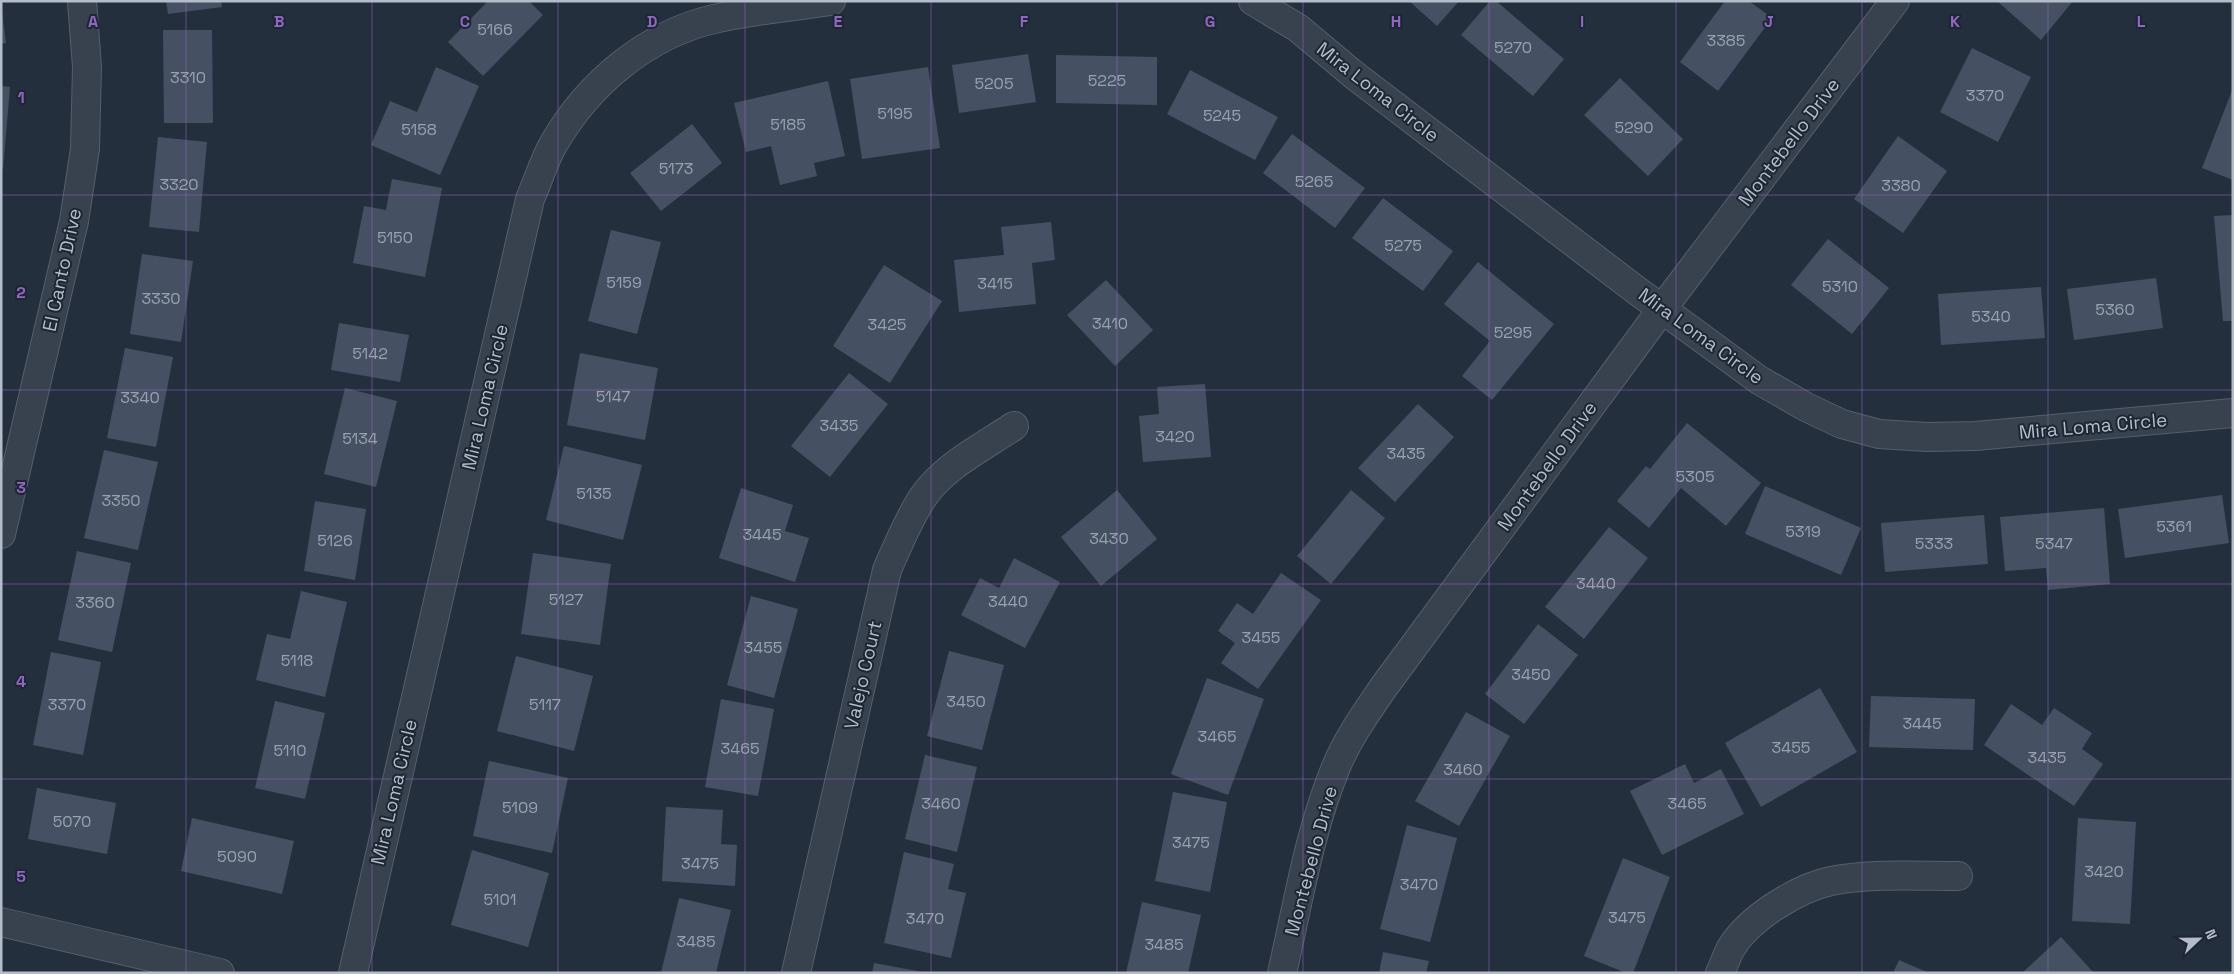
<svg xmlns="http://www.w3.org/2000/svg" width="2234" height="974" font-family="'Space Grotesk',sans-serif">
	<style>
		.building { fill: #455162 }
		.lines { fill: none; stroke-linecap: round; stroke-linejoin: round }
		.minor-casing { stroke: #565f6c; stroke-width: 30 }
		.tertiary-casing { stroke: #565f6c; stroke-width: 30 }
		.minor { stroke: #38414e; stroke-width: 28 }
		.tertiary { stroke: #38414e; stroke-width: 28 }
		.grid { fill: none; stroke: #9266c3; stroke-width: 1; stroke-opacity: 0.55 }
		.labels { text-anchor: middle; dominant-baseline: central; stroke-width: 4; stroke-linejoin: round; paint-order: stroke }
		.number-label { font-size: 16px; fill: #98a1af }
		.street-label { font-size: 19px; fill: #b4bcc9; stroke: #1d2633 }
		.grid-label { font-size: 16px; text-anchor: middle; font-weight: bold; fill: #9266c3; stroke: #1d2633; stroke-width: 4; stroke-linejoin: round; paint-order: stroke }
	</style>
	<rect width="100%" height="100%" fill="#242f3e"/>
	<path class="building" d="M 166,1 L 221,1 L 222,7 L 168,14 Z
		M 488,1 L 529,1 L 543,15 L 483,76 L 448,42 Z
		M 1409,1 L 1459,1 L 1437,26 Z
		M 1490,1 L 1496,1 L 1564,59 L 1533,96 L 1461,35 Z
		M 1725,1 L 1749,1 L 1772,18 L 1718,91 L 1680,62 Z
		M 1997,1 L 2073,1 L 2041,40 Z
		M 1,3 L 6,43 L 1,44 Z
		M 163,30 L 212,30 L 213,123 L 164,123 Z
		M 1972,48 L 2031,77 L 1998,142 L 1940,112 Z
		M 1028,54 L 1036,102 L 959,113 L 952,65 Z
		M 1056,55 L 1157,57 L 1157,105 L 1056,103 Z
		M 436,67 L 479,86 L 440,175 L 371,145 L 390,101 L 417,112 Z
		M 928,67 L 940,148 L 862,159 L 850,79 Z
		M 1190,70 L 1278,117 L 1255,160 L 1167,114 Z
		M 1620,78 L 1683,139 L 1648,176 L 1584,115 Z
		M 828,81 L 845,156 L 814,163 L 817,176 L 780,185 L 771,146 L 746,152 L 734,103 Z
		M 1,86 L 10,87 L 3,169 L 1,169 Z
		M 2233,88 L 2233,180 L 2202,168 Z
		M 692,124 L 722,163 L 661,211 L 630,173 Z
		M 1292,134 L 1365,188 L 1335,228 L 1263,173 Z
		M 1898,136 L 1947,171 L 1903,233 L 1854,199 Z
		M 158,137 L 207,142 L 199,232 L 149,227 Z
		M 392,179 L 442,188 L 425,277 L 353,263 L 364,206 L 386,210 Z
		M 1383,198 L 1453,251 L 1423,291 L 1352,238 Z
		M 2233,215 L 2233,321 L 2223,321 L 2214,216 Z
		M 1051,222 L 1055,260 L 1032,263 L 1036,304 L 959,312 L 954,260 L 1004,255 L 1001,227 Z
		M 611,230 L 661,242 L 637,334 L 588,321 Z
		M 1828,239 L 1889,288 L 1852,334 L 1791,285 Z
		M 142,254 L 193,261 L 181,342 L 130,334 Z
		M 1478,262 L 1554,324 L 1492,400 L 1462,376 L 1490,341 L 1444,304 Z
		M 884,265 L 942,301 L 890,383 L 833,346 Z
		M 2156,278 L 2163,328 L 2074,340 L 2067,289 Z
		M 1106,280 L 1153,330 L 1115,366 L 1067,315 Z
		M 2041,287 L 2045,338 L 1941,345 L 1938,294 Z
		M 339,323 L 409,335 L 400,382 L 331,370 Z
		M 125,348 L 173,357 L 156,447 L 107,438 Z
		M 580,353 L 658,368 L 645,440 L 567,425 Z
		M 849,373 L 888,404 L 830,477 L 791,446 Z
		M 1205,384 L 1211,457 L 1143,462 L 1139,416 L 1159,414 L 1157,387 Z
		M 345,388 L 397,401 L 376,487 L 324,474 Z
		M 1418,404 L 1454,437 L 1395,502 L 1358,468 Z
		M 1687,423 L 1761,483 L 1726,526 L 1681,488 L 1649,528 L 1617,501 L 1646,466 L 1650,469 Z
		M 564,446 L 642,465 L 623,540 L 546,520 Z
		M 104,450 L 158,462 L 138,550 L 84,538 Z
		M 1765,486 L 1861,528 L 1841,575 L 1745,534 Z
		M 741,488 L 793,505 L 785,531 L 809,538 L 795,582 L 719,558 Z
		M 1117,490 L 1157,539 L 1101,586 L 1061,537 Z
		M 1351,490 L 1385,518 L 1331,584 L 1297,556 Z
		M 2222,495 L 2229,543 L 2125,558 L 2118,509 Z
		M 315,501 L 366,509 L 355,580 L 304,571 Z
		M 2104,508 L 2110,584 L 2048,590 L 2046,568 L 2005,571 L 2000,517 Z
		M 1984,515 L 1988,564 L 1885,572 L 1881,523 Z
		M 1609,527 L 1648,558 L 1584,639 L 1545,607 Z
		M 77,551 L 131,563 L 112,652 L 58,640 Z
		M 533,553 L 611,564 L 600,645 L 521,634 Z
		M 1014,558 L 1060,582 L 1025,648 L 961,615 L 980,578 L 999,588 Z
		M 1281,573 L 1321,600 L 1258,689 L 1221,663 L 1235,643 L 1218,631 L 1237,603 L 1253,614 Z
		M 301,591 L 347,602 L 325,697 L 256,680 L 267,634 L 290,639 Z
		M 751,596 L 798,609 L 774,698 L 727,685 Z
		M 1538,624 L 1578,655 L 1524,724 L 1485,694 Z
		M 949,651 L 1004,665 L 982,750 L 927,736 Z
		M 51,652 L 101,662 L 83,755 L 33,745 Z
		M 516,656 L 593,676 L 574,751 L 497,731 Z
		M 1207,678 L 1264,699 L 1228,795 L 1171,774 Z
		M 1820,688 L 1857,752 L 1761,807 L 1725,743 Z
		M 1871,696 L 1975,699 L 1973,750 L 1869,747 Z
		M 721,699 L 774,709 L 758,796 L 705,787 Z
		M 275,701 L 325,713 L 305,799 L 255,788 Z
		M 2011,704 L 2042,725 L 2054,708 L 2092,733 L 2082,749 L 2103,764 L 2074,806 L 1984,745 Z
		M 1466,712 L 1510,736 L 1459,826 L 1415,801 Z
		M 925,755 L 977,767 L 957,852 L 905,839 Z
		M 489,761 L 568,778 L 552,853 L 473,836 Z
		M 1685,764 L 1694,783 L 1721,769 L 1744,814 L 1662,855 L 1630,791 Z
		M 37,788 L 116,803 L 107,854 L 28,839 Z
		M 1173,792 L 1227,802 L 1210,892 L 1155,881 Z
		M 666,807 L 723,810 L 721,844 L 737,845 L 735,886 L 662,881 Z
		M 192,818 L 294,841 L 282,894 L 181,871 Z
		M 2078,818 L 2136,822 L 2130,924 L 2072,921 Z
		M 1407,825 L 1457,838 L 1430,942 L 1380,929 Z
		M 472,850 L 549,873 L 528,947 L 451,925 Z
		M 904,852 L 954,864 L 948,889 L 966,893 L 951,958 L 884,943 Z
		M 1623,858 L 1670,877 L 1633,973 L 1626,973 L 1584,956 Z
		M 679,898 L 731,910 L 716,973 L 661,973 Z
		M 1142,902 L 1201,915 L 1188,973 L 1126,973 Z
		M 2061,937 L 2094,973 L 2022,973 Z
		M 1383,952 L 1429,961 L 1426,973 L 1379,973 Z
		M 1899,960 L 1929,973 L 1893,973 Z
		M 874,963 L 923,972 L 923,973 L 872,973 Z"/>
	<g class="lines">
		<g class="minor-casing">
			<path id="minor" d="M 1253,1 L 1298,28 L 1354,75 L 1636,290 L 1759,380 L 1806,407 L 1842,424 L 1879,434 L 1927,437 L 1975,436 L 2233,413
				M 1,534 L 74,221 L 85,149 L 87,67 L 82,1
				M 353,973 L 530,199 C 538,181 544,160 554,143 C 589,83 646,35 714,19 C 752,10 792,7 831,1
				M 796,973 L 887,570 C 898,545 908,520 923,497 C 944,466 983,447 1014,426
				M 1720,973 C 1724,965 1727,955 1731,948 C 1749,918 1798,888 1831,881 C 1872,873 1917,876 1958,876"/>
		</g>
		<g class="tertiary-casing">
			<path id="tertiary" d="M 1,922 L 220,973
				M 1282,973 C 1298,904 1309,832 1336,767 C 1348,738 1366,713 1383,688 L 1662,309 L 1895,1"/>
		</g>
		<use href="#minor" class="minor"/>
		<use href="#tertiary" class="tertiary"/>
	</g>
	<path class="grid" d="M 186,1 L 186,973M 372,1 L 372,973M 558,1 L 558,973M 745,1 L 745,973M 931,1 L 931,973M 1117,1 L 1117,973M 1303,1 L 1303,973M 1489,1 L 1489,973M 1676,1 L 1676,973M 1862,1 L 1862,973M 2048,1 L 2048,973M 1,195 L 2233,195M 1,390 L 2233,390M 1,584 L 2233,584M 1,779 L 2233,779"/>
	<g class="labels">
		<g class="number-label">
			<text x="495" y="29">5166</text>
			<text x="1726" y="40">3385</text>
			<text x="1513" y="47">5270</text>
			<text x="188" y="77">3310</text>
			<text x="1107" y="80">5225</text>
			<text x="994" y="83">5205</text>
			<text x="1985" y="95">3370</text>
			<text x="895" y="113">5195</text>
			<text x="1222" y="115">5245</text>
			<text x="788" y="124">5185</text>
			<text x="1634" y="127">5290</text>
			<text x="419" y="129">5158</text>
			<text x="676" y="168">5173</text>
			<text x="1314" y="181">5265</text>
			<text x="179" y="184">3320</text>
			<text x="1901" y="185">3380</text>
			<text x="395" y="237">5150</text>
			<text x="1403" y="245">5275</text>
			<text x="624" y="282">5159</text>
			<text x="995" y="283">3415</text>
			<text x="1840" y="286">5310</text>
			<text x="161" y="298">3330</text>
			<text x="2115" y="309">5360</text>
			<text x="1991" y="316">5340</text>
			<text x="1110" y="323">3410</text>
			<text x="887" y="324">3425</text>
			<text x="1513" y="332">5295</text>
			<text x="370" y="353">5142</text>
			<text x="613" y="396">5147</text>
			<text x="140" y="397">3340</text>
			<text x="839" y="425">3435</text>
			<text x="1175" y="436">3420</text>
			<text x="360" y="438">5134</text>
			<text x="1406" y="453">3435</text>
			<text x="1695" y="476">5305</text>
			<text x="594" y="493">5135</text>
			<text x="121" y="500">3350</text>
			<text x="2174" y="526">5361</text>
			<text x="1803" y="531">5319</text>
			<text x="762" y="534">3445</text>
			<text x="1109" y="538">3430</text>
			<text x="335" y="540">5126</text>
			<text x="1934" y="543">5333</text>
			<text x="2054" y="543">5347</text>
			<text x="1596" y="583">3440</text>
			<text x="566" y="599">5127</text>
			<text x="1008" y="601">3440</text>
			<text x="95" y="602">3360</text>
			<text x="1261" y="637">3455</text>
			<text x="763" y="647">3455</text>
			<text x="297" y="660">5118</text>
			<text x="1531" y="674">3450</text>
			<text x="966" y="701">3450</text>
			<text x="67" y="704">3370</text>
			<text x="545" y="704">5117</text>
			<text x="1922" y="723">3445</text>
			<text x="1217" y="736">3465</text>
			<text x="1791" y="747">3455</text>
			<text x="740" y="748">3465</text>
			<text x="290" y="750">5110</text>
			<text x="2047" y="757">3435</text>
			<text x="1463" y="769">3460</text>
			<text x="941" y="803">3460</text>
			<text x="1687" y="803">3465</text>
			<text x="520" y="807">5109</text>
			<text x="72" y="821">5070</text>
			<text x="1191" y="842">3475</text>
			<text x="237" y="856">5090</text>
			<text x="700" y="863">3475</text>
			<text x="2104" y="871">3420</text>
			<text x="1419" y="884">3470</text>
			<text x="500" y="899">5101</text>
			<text x="1627" y="917">3475</text>
			<text x="925" y="918">3470</text>
			<text x="696" y="941">3485</text>
			<text x="1164" y="944">3485</text>
		</g>
		<g class="street-label">
			<text transform="translate(1378 92) rotate(38)">Mira Loma Circle</text>
			<text transform="translate(1789 142) rotate(-53)">Montebello Drive</text>
			<text transform="translate(62 270) rotate(-78)">El Canto Drive</text>
			<text transform="translate(1701 336) rotate(36)">Mira Loma Circle</text>
			<text transform="translate(485 397) rotate(-77)">Mira Loma Circle</text>
			<text transform="translate(2093 426) rotate(-5)">Mira Loma Circle</text>
			<text transform="translate(1547 466) rotate(-54)">Montebello Drive</text>
			<text transform="translate(863 675) rotate(-77)">Valejo Court</text>
			<text transform="translate(394 792) rotate(-77)">Mira Loma Circle</text>
			<text transform="translate(1311 861) rotate(-75)">Montebello Drive</text>
		</g>
	</g>
	<g class="grid-label">
		<text x="93" y="27">A</text>
		<text x="279" y="27">B</text>
		<text x="465" y="27">C</text>
		<text x="652" y="27">D</text>
		<text x="838" y="27">E</text>
		<text x="1024" y="27">F</text>
		<text x="1210" y="27">G</text>
		<text x="1396" y="27">H</text>
		<text x="1582" y="27">I</text>
		<text x="1769" y="27">J</text>
		<text x="1955" y="27">K</text>
		<text x="2141" y="27">L</text>
		<text x="21" y="103">1</text>
		<text x="21" y="298">2</text>
		<text x="21" y="493">3</text>
		<text x="21" y="687">4</text>
		<text x="21" y="882">5</text>
	</g>
	<rect width="2234" height="974" fill="none" stroke="#b4bcc9" stroke-width="5"/>
	<g transform="translate(2199 939) rotate(68)" stroke="#1d2633" stroke-width="4" paint-order="stroke">
	<path d="M0-4L9 19L0 12L-9 19Z" fill="#b4bcc9"/>
	<text y="-8" font-size="14" font-weight="bold" text-anchor="middle" fill="#b4bcc9">N</text>
	</g>
</svg>
